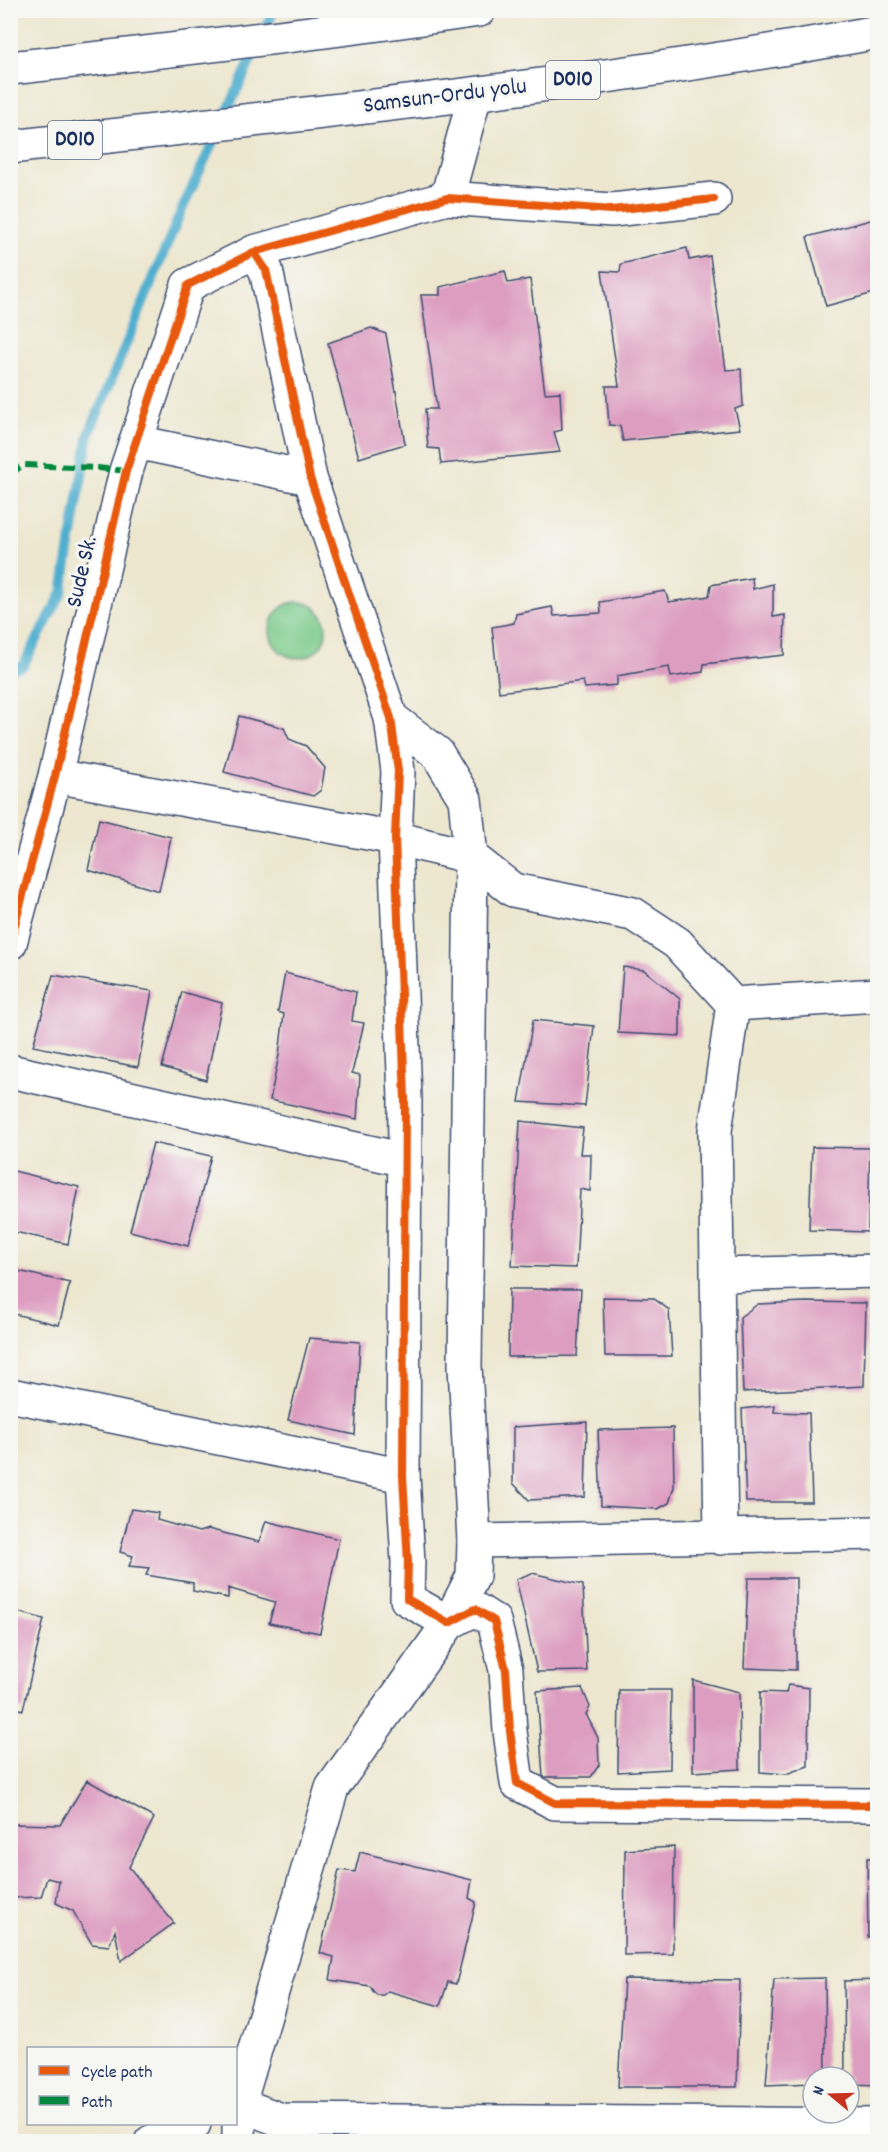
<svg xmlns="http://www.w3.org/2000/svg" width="888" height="2152" font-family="Dekko,sans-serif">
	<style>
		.green { fill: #7bcb8c; stroke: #4b7d75; stroke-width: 1.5 }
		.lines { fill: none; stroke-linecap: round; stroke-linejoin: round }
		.stream { stroke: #50aecf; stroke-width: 10 }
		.building { fill: #dd9dc1 }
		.minor-casing { stroke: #3a4b6f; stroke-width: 36 }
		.tertiary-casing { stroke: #3a4b6f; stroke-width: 36 }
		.trunk-casing { stroke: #3a4b6f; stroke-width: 36 }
		.minor { stroke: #fff; stroke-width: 33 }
		.tertiary { stroke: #fff; stroke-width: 33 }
		.trunk { stroke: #fff; stroke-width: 33 }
		.quiet { stroke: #00873e; stroke-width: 6; stroke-dasharray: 12 6; stroke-linecap: butt }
		.cycleway-casing { stroke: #f6f6f2; stroke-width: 11 }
		.cycleway { stroke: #e8590c; stroke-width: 8 }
		.labels { text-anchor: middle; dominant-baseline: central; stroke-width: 6; stroke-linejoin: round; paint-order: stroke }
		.shield { fill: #f6f6f2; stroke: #5d6b8a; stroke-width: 1.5 }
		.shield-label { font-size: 22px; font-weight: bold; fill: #1b2f5e }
		.street-label { font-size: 24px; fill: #1b2f5e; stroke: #f6f6f2 }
	</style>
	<rect width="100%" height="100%" fill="#f6f6f2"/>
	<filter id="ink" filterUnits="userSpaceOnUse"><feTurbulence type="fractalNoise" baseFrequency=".0167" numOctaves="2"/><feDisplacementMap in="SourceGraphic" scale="12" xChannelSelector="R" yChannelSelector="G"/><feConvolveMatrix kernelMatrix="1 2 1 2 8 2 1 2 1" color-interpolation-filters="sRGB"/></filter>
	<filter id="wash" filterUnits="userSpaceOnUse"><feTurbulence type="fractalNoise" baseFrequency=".008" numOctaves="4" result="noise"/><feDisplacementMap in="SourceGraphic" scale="24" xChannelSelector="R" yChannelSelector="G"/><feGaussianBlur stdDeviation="1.35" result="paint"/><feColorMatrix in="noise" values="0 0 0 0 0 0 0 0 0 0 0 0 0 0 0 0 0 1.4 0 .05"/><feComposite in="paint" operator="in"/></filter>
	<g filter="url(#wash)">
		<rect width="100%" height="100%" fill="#ede7cf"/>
		<path class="green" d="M270 630a28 28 0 1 1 56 0a28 28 0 1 1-56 0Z"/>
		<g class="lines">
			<path class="stream" d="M 10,670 L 23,666 L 62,593 L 89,434 L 179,216 L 274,10"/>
		</g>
		<g id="blocks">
			<path class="building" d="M 878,218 L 878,292 L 826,306 L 807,237 Z
				M 687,248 L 689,260 L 710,256 L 726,370 L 741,369 L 743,406 L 735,409 L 740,429 L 623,441 L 620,426 L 609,425 L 606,386 L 619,386 L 602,271 L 620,272 L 621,264 Z
				M 505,271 L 508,283 L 530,279 L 545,393 L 560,392 L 562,430 L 554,432 L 560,452 L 441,464 L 439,449 L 428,448 L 425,409 L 437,409 L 421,295 L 440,295 L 440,287 Z
				M 371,328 L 386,334 L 405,444 L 359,458 L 328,343 Z
				M 752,578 L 753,589 L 773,584 L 773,617 L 785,615 L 784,655 L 704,664 L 703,672 L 671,677 L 669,667 L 617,676 L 617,685 L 585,688 L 583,681 L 499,692 L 492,627 L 514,623 L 516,614 L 552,607 L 554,616 L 601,613 L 600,602 L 665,591 L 669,602 L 709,596 L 711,585 Z
				M 239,716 L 284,728 L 289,739 L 306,746 L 325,768 L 321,790 L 313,796 L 224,772 Z
				M 99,819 L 171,837 L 159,891 L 88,870 Z
				M 623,967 L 644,970 L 680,999 L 680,1036 L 618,1033 Z
				M 285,973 L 356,992 L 352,1021 L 364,1023 L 352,1073 L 360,1075 L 357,1119 L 270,1100 L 279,1055 L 284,1014 L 278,1012 Z
				M 53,975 L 152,991 L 138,1067 L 33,1046 Z
				M 182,992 L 222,1003 L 206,1080 L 162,1067 Z
				M 533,1020 L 594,1026 L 585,1106 L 519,1102 Z
				M 520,1121 L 583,1128 L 580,1154 L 591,1154 L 590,1191 L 580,1189 L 576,1268 L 512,1266 Z
				M 153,1143 L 211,1156 L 188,1246 L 130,1231 Z
				M 812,1147 L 870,1148 L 868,1232 L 809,1230 Z
				M 10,1170 L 79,1187 L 68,1244 L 10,1231 Z
				M 10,1269 L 70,1283 L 59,1325 L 10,1313 Z
				M 509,1289 L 581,1289 L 577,1356 L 508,1357 Z
				M 603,1297 L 653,1298 L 669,1310 L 672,1356 L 605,1356 Z
				M 806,1302 L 866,1303 L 864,1386 L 743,1392 L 740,1317 L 758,1304 Z
				M 309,1338 L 360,1342 L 355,1435 L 288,1420 Z
				M 775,1405 L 774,1412 L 809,1413 L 812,1502 L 746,1502 L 742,1409 Z
				M 587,1422 L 585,1497 L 529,1500 L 513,1483 L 513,1427 Z
				M 673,1428 L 674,1487 L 669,1503 L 658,1509 L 601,1506 L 598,1430 Z
				M 131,1509 L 158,1513 L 157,1520 L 199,1532 L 208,1529 L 259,1542 L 266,1521 L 339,1539 L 320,1633 L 269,1623 L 275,1602 L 228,1588 L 228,1598 L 193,1591 L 193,1583 L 146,1575 L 149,1568 L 129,1566 L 133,1556 L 120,1552 Z
				M 532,1573 L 583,1585 L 587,1671 L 537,1672 L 516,1579 Z
				M 748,1578 L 796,1578 L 796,1670 L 744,1668 Z
				M 10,1610 L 44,1619 L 23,1710 L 10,1707 Z
				M 693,1680 L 739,1692 L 740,1769 L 693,1772 Z
				M 788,1685 L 809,1688 L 808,1766 L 786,1774 L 760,1772 L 760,1692 L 786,1693 Z
				M 582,1688 L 590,1707 L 586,1714 L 598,1738 L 599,1765 L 591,1777 L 543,1777 L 537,1691 Z
				M 619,1690 L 671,1690 L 670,1769 L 618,1772 Z
				M 87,1780 L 154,1818 L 129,1867 L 174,1923 L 121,1961 L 115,1931 L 109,1946 L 92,1944 L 73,1911 L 56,1903 L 59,1881 L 47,1878 L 41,1897 L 10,1898 L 10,1824 L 60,1825 Z
				M 674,1847 L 673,1954 L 624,1955 L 625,1850 Z
				M 360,1852 L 472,1880 L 469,1898 L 476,1902 L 456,1984 L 448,1982 L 440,2006 L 388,1991 L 383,1995 L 377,1995 L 373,1991 L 370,1986 L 330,1980 L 334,1957 L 320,1953 L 339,1870 L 355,1872 Z
				M 867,1858 L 878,1858 L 878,1937 L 868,1937 Z
				M 825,1978 L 826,2077 L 813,2077 L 813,2083 L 766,2085 L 774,1979 Z
				M 624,1979 L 740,1980 L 737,2087 L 618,2087 Z
				M 878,1980 L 878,2085 L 849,2084 L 849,2077 L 845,2077 L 844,1981 Z"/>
		</g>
	</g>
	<g filter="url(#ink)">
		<use href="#blocks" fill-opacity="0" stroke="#3a4b6f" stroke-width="1.5"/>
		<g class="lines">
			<g class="minor-casing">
				<path id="minor" d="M 447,198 L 612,210 L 714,199
					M 136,442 L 310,478
					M 55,776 L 395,838 L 471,857 L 513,890 L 633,914 L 677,943 L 733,1004 L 878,995
					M 10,943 L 55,776 L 126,471 L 188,285 L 254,252
					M 10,1071 L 405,1160
					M 717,1275 L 878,1271
					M 10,1395 L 403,1476
					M 721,1538 L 715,1131 L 733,1004
					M 474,1541 L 878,1533
					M 449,1623 L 475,1609 L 494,1621 L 506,1670 L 510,1731 L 517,1783 L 555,1803 L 878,1805
					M 236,2106 L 239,2104 L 281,2120 L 878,2125
					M 151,2142 L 194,2124"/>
			</g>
			<g class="tertiary-casing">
				<path id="tertiary" d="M 449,1623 L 407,1599 L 408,1562 L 403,1476 L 405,1099 L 395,838 L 398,771 L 391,718 L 310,478 L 266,270 L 254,252 L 447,198 L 475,95
					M 239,2142 L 239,2104 L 332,1788 L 449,1623 L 473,1576 L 474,1541 L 465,1366 L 471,857 L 465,799 L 437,753 L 391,718"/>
			</g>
			<g class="trunk-casing">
				<path id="trunk" d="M 10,68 C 167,51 323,33 479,10
					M 10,147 C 300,115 591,85 878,32"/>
			</g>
			<use href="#minor" class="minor"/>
			<use href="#tertiary" class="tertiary"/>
			<use href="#trunk" class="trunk"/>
			<path class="quiet" d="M 10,474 L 23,465 L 98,468 L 126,471"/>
			<g class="cycleway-casing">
				<path id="cycleway" d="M 254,252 L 266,270 L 310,478 L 391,718 L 398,771 L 395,838 L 405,1099 L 403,1476 L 408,1562 L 407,1599 L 449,1623 L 475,1609 L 494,1621 L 506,1670 L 510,1731 L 517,1783 L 555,1803 L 878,1805
					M 10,943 L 55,776 L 126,471 L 188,285 L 254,252 L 447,198 L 612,210 L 714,199"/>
			</g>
			<use href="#cycleway" class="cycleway"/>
		</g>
	</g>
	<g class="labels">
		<g class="shield">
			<rect x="546" y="61" width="54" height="38" rx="4.5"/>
			<rect x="48" y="121" width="54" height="38" rx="4.5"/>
		</g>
		<g class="shield-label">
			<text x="573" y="80">D010</text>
			<text x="75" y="140">D010</text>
		</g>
		<g class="street-label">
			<text transform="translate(445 97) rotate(-7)">Samsun-Ordu yolu</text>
			<text transform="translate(83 572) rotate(-77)">Sude Sk.</text>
		</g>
	</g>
	<rect width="888" height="2152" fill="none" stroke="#f6f6f2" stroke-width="36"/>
	<rect x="27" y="2047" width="210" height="78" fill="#f6f6f2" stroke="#9ea6b7" stroke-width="1.5"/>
	<rect x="39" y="2066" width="30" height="9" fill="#e8590c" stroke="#9ea6b7" stroke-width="1.5"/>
	<text x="81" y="2077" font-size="18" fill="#1b2f5e">Cycle path</text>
	<rect x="39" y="2096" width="30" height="9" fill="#00873e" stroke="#9ea6b7" stroke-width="1.5"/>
	<text x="81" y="2107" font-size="18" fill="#1b2f5e">Path</text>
	<g transform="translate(831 2095) rotate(289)"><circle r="28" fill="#f6f6f2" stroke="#9ea6b7" stroke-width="1.5"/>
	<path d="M0-4.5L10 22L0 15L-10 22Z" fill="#c8321e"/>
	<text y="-9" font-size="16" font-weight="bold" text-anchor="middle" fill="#1b2f5e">N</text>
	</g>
</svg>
